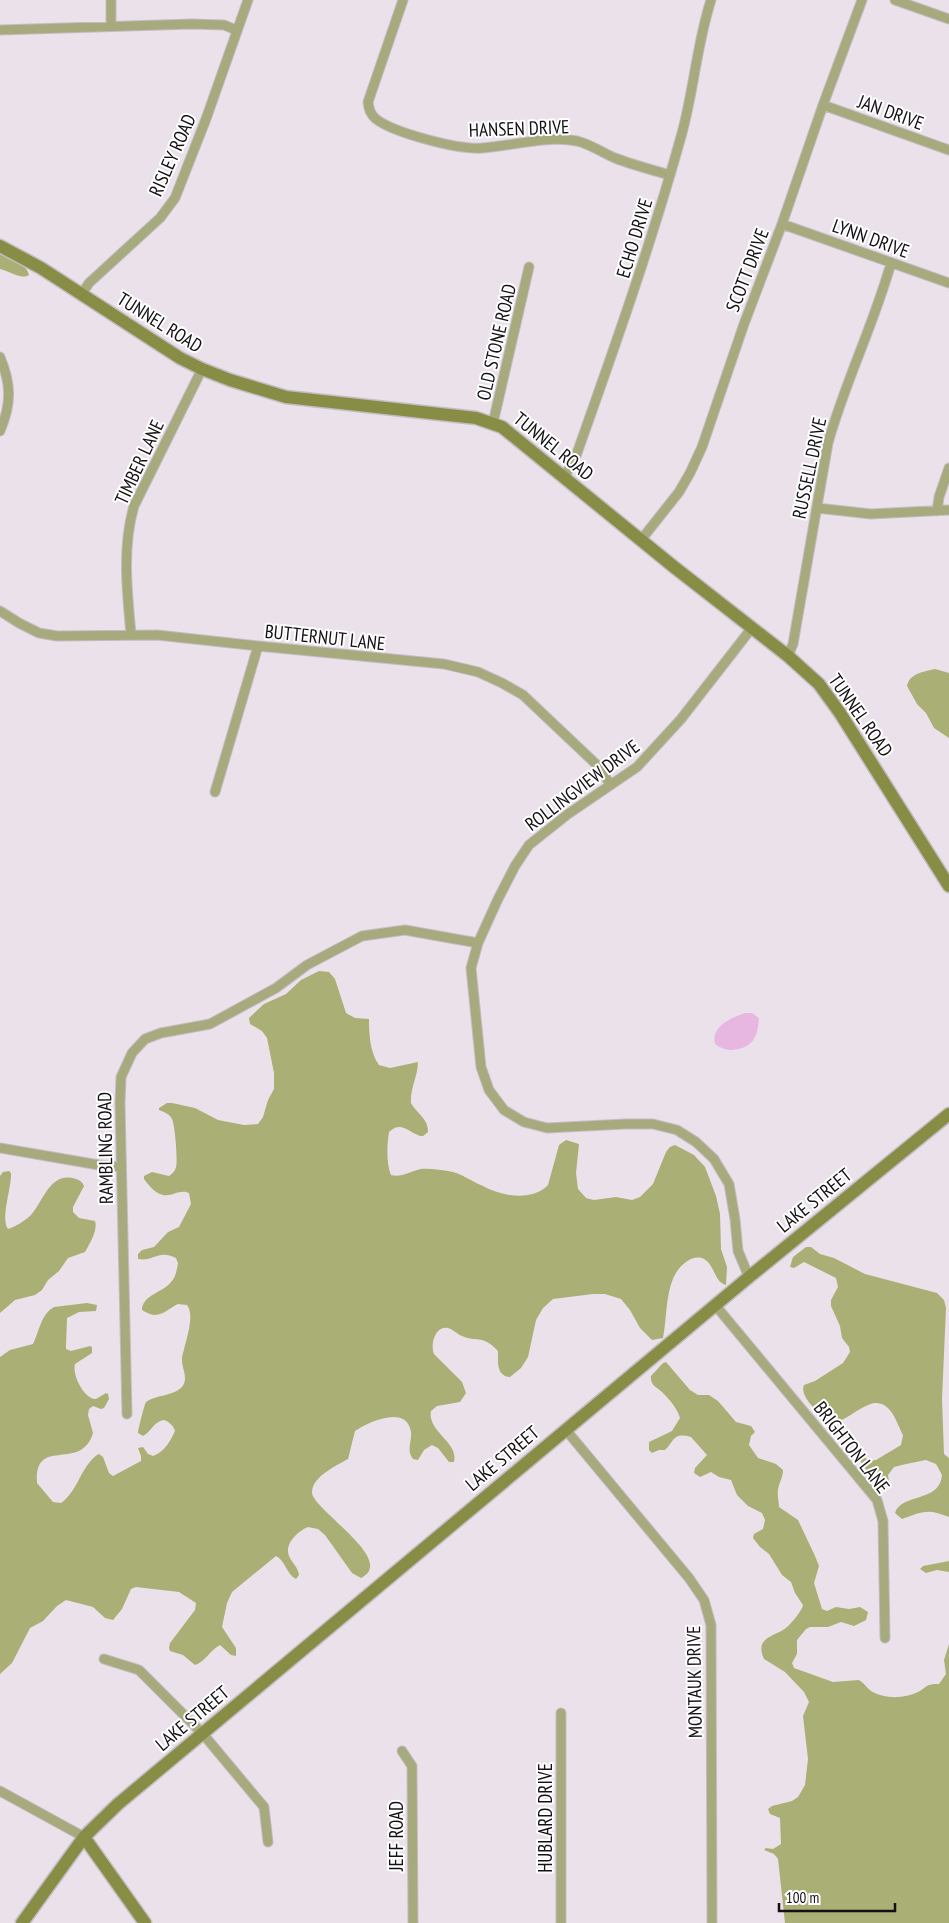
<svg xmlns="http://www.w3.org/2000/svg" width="949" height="1923" font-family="'PT Sans Narrow',sans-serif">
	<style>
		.forest { fill: #aaaf75 }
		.water { fill: #e7b7e2 }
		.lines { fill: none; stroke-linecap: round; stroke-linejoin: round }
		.street-casing { stroke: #c4bcc3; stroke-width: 11 }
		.secondary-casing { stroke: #c4bcc3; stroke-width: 15 }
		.street { stroke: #a6aa7d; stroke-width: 9 }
		.secondary { stroke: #888d46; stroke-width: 12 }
		.labels { text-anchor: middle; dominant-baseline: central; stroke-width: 4; stroke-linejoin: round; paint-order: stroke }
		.street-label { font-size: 19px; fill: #141114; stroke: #fff }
	</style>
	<rect width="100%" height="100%" fill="#ebe1ea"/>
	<path class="forest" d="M 0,253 C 10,258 27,264 29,275 C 21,280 9,271 0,269 Z
		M 935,669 L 949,673 L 949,738 L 934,728 L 926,713 L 917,704 L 907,686 C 910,673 923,672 935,669 Z
		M 319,971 L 329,972 L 335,979 L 346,1013 L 355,1018 L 369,1019 C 369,1034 370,1053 379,1065 L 390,1068 L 418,1062 C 418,1076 410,1088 411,1103 C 417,1114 428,1118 428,1132 L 423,1136 L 420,1136 C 407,1131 401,1121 389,1132 C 387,1145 386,1163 391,1175 C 401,1178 411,1171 421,1169 C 429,1168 439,1170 448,1171 C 462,1173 470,1181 483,1186 C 501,1196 532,1202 548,1185 L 559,1145 L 566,1140 L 579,1144 L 576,1173 L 578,1189 L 586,1198 L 594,1200 L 616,1197 L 632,1200 L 640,1197 L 653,1184 L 666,1152 L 670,1147 L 675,1145 L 694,1155 L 705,1167 L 716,1196 L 720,1214 L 721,1249 L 727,1267 L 726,1285 C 714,1282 715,1265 704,1259 C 698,1256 691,1258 686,1262 C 664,1277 668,1315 663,1338 L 652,1340 L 640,1328 L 630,1310 L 621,1299 L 605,1294 L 593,1294 L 553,1299 L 543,1308 L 536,1320 L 528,1357 L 521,1368 L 510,1377 C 496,1376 498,1361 498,1351 C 482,1334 479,1343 462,1336 C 457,1334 454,1330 448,1328 C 435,1325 430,1345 434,1354 L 462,1382 L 466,1393 L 460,1402 L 437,1406 L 431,1411 C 427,1432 459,1442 454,1462 L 449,1462 L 438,1448 L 432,1445 L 424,1450 L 418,1460 L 413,1459 C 406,1450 412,1442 411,1432 C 407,1404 368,1422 355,1431 L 348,1459 C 336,1466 313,1476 312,1492 C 311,1509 398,1560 361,1578 L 352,1573 L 325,1535 L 318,1529 L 308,1527 C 298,1531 284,1544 289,1556 C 292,1563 298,1567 299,1575 L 296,1579 C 286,1574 286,1561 276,1556 L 232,1592 L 227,1603 L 222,1627 L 236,1648 L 236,1656 L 231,1655 L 220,1645 C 210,1650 206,1661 195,1665 L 183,1655 L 170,1651 L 169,1648 L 170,1643 L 195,1610 L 196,1603 L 179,1592 L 136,1587 L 131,1589 L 122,1609 L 113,1620 L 105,1618 L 93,1607 L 66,1600 L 57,1606 L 43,1621 L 30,1628 L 12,1663 L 0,1674 L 0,1357 L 10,1350 L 33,1344 C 39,1332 41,1314 54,1307 L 87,1303 L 97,1305 L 96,1311 L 79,1312 L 67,1318 L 66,1346 L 66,1349 L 71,1351 L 90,1346 L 92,1347 L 92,1353 L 75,1364 C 72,1375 84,1399 96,1399 L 106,1393 L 108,1394 L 109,1399 L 104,1408 L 101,1409 L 93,1406 L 89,1409 L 88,1415 L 93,1433 C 81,1473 34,1435 37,1483 L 53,1502 L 61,1503 C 78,1491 80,1468 97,1455 L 99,1454 L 103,1457 L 109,1473 L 113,1476 L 141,1461 L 141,1456 L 138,1448 L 143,1447 L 148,1454 L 153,1456 C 164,1452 170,1442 175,1431 C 174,1426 169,1422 164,1420 C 153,1422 152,1431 143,1436 L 138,1433 C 138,1430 144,1406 146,1402 C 155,1395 173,1396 181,1388 C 190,1379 181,1368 182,1358 C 184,1345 196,1316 187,1305 L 178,1304 C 164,1311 159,1321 142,1310 C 142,1295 164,1292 171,1282 C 176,1277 177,1269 178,1263 L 176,1258 C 158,1249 154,1262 138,1259 L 138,1254 L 142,1250 L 154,1247 L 168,1232 L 179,1227 L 191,1204 L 189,1193 C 178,1188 170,1200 158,1193 C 152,1190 148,1184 144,1179 L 144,1176 L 152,1172 L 169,1176 C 173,1173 175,1171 176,1167 C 178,1161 175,1125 172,1119 C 170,1114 164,1112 159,1110 L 159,1108 L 167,1103 L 172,1103 L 195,1108 L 218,1120 L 244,1125 L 258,1124 L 263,1117 L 268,1100 L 274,1089 L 274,1073 L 267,1038 L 262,1031 L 250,1024 L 249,1018 L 264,1004 L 286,994 L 301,980 Z
		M 9,1171 L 11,1173 C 12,1187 0,1218 8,1229 C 15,1227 26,1220 31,1215 C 43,1202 49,1174 72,1178 C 78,1179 82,1181 84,1186 L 73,1207 L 73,1212 L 79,1218 L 95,1221 C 98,1230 90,1243 85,1252 L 68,1258 L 59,1271 L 48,1280 L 42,1290 L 35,1295 L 15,1300 L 0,1313 L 0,1176 L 3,1172 Z
		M 806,1247 L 811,1247 L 820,1254 L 834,1258 L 865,1274 L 937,1293 L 944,1300 L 946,1308 L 942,1399 L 944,1454 L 949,1458 L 949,1517 C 945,1516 942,1514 937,1513 C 925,1509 913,1515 902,1519 L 895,1513 C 901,1493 940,1503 942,1475 L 936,1464 L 926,1460 L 906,1464 L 894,1467 L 888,1475 L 889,1481 L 887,1487 L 881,1489 C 878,1486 862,1464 859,1459 L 859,1457 L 863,1456 L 869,1461 L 876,1460 L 901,1445 L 903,1435 C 896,1422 892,1402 874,1403 C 846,1411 839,1438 812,1406 C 807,1400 801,1392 804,1385 L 815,1381 L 843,1363 L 850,1352 L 849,1347 L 842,1338 L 840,1326 L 831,1306 L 831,1300 L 838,1287 L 836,1278 L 804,1262 L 794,1268 L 790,1267 L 793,1257 Z
		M 666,1362 L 690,1390 L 698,1395 L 709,1395 L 718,1401 L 736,1422 L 751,1426 L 755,1432 L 751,1436 L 749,1445 L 758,1458 L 776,1464 L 783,1470 C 783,1478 779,1482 778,1490 C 777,1496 779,1501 779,1507 L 798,1520 L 815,1556 L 819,1566 L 814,1583 L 822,1609 L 827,1611 L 836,1607 L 849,1609 L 860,1607 L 868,1612 L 866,1620 L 854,1626 L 841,1622 L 828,1627 L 810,1627 L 806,1629 L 797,1640 L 797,1654 L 792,1663 L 794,1668 L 833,1682 L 859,1680 C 864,1683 867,1688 871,1691 C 884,1699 904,1699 918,1692 C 929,1686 925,1684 939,1684 L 946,1674 L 944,1660 L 949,1644 L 949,1923 L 785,1923 L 778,1859 L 774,1854 L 764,1850 L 766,1848 L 773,1849 L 781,1844 L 780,1818 L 770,1814 L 768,1809 L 772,1806 L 792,1801 L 798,1797 L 805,1785 L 808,1759 L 803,1716 L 809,1702 L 804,1692 L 785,1672 L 764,1659 C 755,1639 771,1637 783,1630 C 789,1627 802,1611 803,1605 L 795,1593 L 791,1582 L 782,1575 L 769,1554 L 760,1547 L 753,1538 L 754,1534 L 763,1529 L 765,1520 L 762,1513 L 748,1506 L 737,1495 L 731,1480 L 719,1477 L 711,1472 L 700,1477 L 694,1473 L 695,1468 L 707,1455 L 691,1437 C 673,1432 675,1440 665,1450 L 659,1450 L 652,1453 L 649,1450 L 649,1442 L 672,1431 L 680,1418 C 678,1410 670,1400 664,1394 C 658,1387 650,1387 651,1376 L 663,1363 Z
		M 949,1561 L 949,1572 L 937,1570 L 926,1573 L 920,1569 L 923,1566 Z"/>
	<path class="water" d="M 745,1013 L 752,1013 L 759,1018 C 758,1033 755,1046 738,1049 C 729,1051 723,1050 715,1044 C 711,1026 731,1018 745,1013 Z"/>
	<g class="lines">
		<g class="street-casing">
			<path id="street" d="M 111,0 L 111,26
				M 403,0 L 368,102 C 369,109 370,114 376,119 C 394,133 459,150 482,148 C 513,146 546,135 577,141 C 590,144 603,153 615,158 C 633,165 652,170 670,175
				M 895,0 L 949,19
				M 0,30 L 192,24 L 224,25 L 236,30
				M 823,105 L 949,150
				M 782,224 L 949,283
				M 81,295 L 89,283 L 160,218 L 175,198 L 206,119 L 248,0
				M 0,357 C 11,384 12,403 0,431
				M 493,423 L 529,267
				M 564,478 L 576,456 C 614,349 652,242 682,133 C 694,89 697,43 711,0
				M 817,508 L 871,514 L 949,510
				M 937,511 L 939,497 L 949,468
				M 641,540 L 679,492 L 690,473 L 702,447 L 744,324 L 782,224 L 823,105 L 862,0
				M 0,611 L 19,623 L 39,633 L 57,636 L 157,635 L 258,646 L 444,664 L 478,672 L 502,683 L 523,695 L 597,765 L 610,784
				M 131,634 C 127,591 122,547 134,506 L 202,369
				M 788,656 L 793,644 L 828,443 C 845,382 874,324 891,263
				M 215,792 L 258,646
				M 0,1148 L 99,1165 L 121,1167
				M 749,1277 L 738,1251 L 735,1219 L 729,1184 L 714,1159 L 696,1142 L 677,1130 L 653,1124 L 625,1124 L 547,1128 L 524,1122 L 504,1110 L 489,1090 L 481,1067 L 471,968 L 478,943 L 498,899 L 515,866 L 529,845 L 568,814 L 637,767 L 681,719 L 751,629
				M 716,1306 L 877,1500 L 883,1521 L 885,1638
				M 127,1414 L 120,1104 L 121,1077 L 132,1053 L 145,1039 L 161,1033 L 210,1024 L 276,988 L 307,965 L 362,936 L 405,930 L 478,943
				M 566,1430 L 689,1578 L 704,1600 L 711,1625 L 712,1923
				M 104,1659 L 139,1670 L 203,1734 L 264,1807 L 268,1842
				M 402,1751 L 412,1766 L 413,1923
				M 0,1791 L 84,1837
				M 561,1923 L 561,1713"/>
		</g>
		<g class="secondary-casing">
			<path id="secondary" d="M 0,246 L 41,268 L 180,358 L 202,369 L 230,380 L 286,397 L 476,418 L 502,427 L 674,567 L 788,656 L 819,684 L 840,713 L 949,886
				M 84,1837 L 145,1923
				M 22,1923 L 84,1837 L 118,1804 L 749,1277 L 949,1114"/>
		</g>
		<use href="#street" class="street"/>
		<use href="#secondary" class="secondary"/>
	</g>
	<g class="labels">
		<g class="street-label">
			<text transform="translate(891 112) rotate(20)">JAN DRIVE</text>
			<text transform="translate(519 128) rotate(-2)">HANSEN DRIVE</text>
			<text transform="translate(172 155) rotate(-66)">RISLEY ROAD</text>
			<text transform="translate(634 238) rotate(-73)">ECHO DRIVE</text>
			<text transform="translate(871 238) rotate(20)">LYNN DRIVE</text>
			<text transform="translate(747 270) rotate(-69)">SCOTT DRIVE</text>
			<text transform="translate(160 322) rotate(32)">TUNNEL ROAD</text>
			<text transform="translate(496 342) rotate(-77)">OLD STONE ROAD</text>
			<text transform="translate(554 446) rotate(39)">TUNNEL ROAD</text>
			<text transform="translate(139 462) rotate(-65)">TIMBER LANE</text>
			<text transform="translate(809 468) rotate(-78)">RUSSELL DRIVE</text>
			<text transform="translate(325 637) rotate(6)">BUTTERNUT LANE</text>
			<text transform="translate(861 715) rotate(55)">TUNNEL ROAD</text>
			<text transform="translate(582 785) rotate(-37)">ROLLINGVIEW DRIVE</text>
			<text transform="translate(105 1148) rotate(-91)">RAMBLING ROAD</text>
			<text transform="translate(814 1200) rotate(-39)">LAKE STREET</text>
			<text transform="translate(852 1447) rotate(52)">BRIGHTON LANE</text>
			<text transform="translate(502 1458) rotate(-40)">LAKE STREET</text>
			<text transform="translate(694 1682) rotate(-91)">MONTAUK DRIVE</text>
			<text transform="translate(192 1718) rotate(-40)">LAKE STREET</text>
			<text transform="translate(545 1818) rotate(-90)">HUBLARD DRIVE</text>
			<text transform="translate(396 1836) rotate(-90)">JEFF ROAD</text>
		</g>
	</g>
	<path d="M779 1903v8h116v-8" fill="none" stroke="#141114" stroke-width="2.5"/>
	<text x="786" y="1903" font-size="15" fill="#141114" stroke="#ffffff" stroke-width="4" paint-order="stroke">100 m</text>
</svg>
